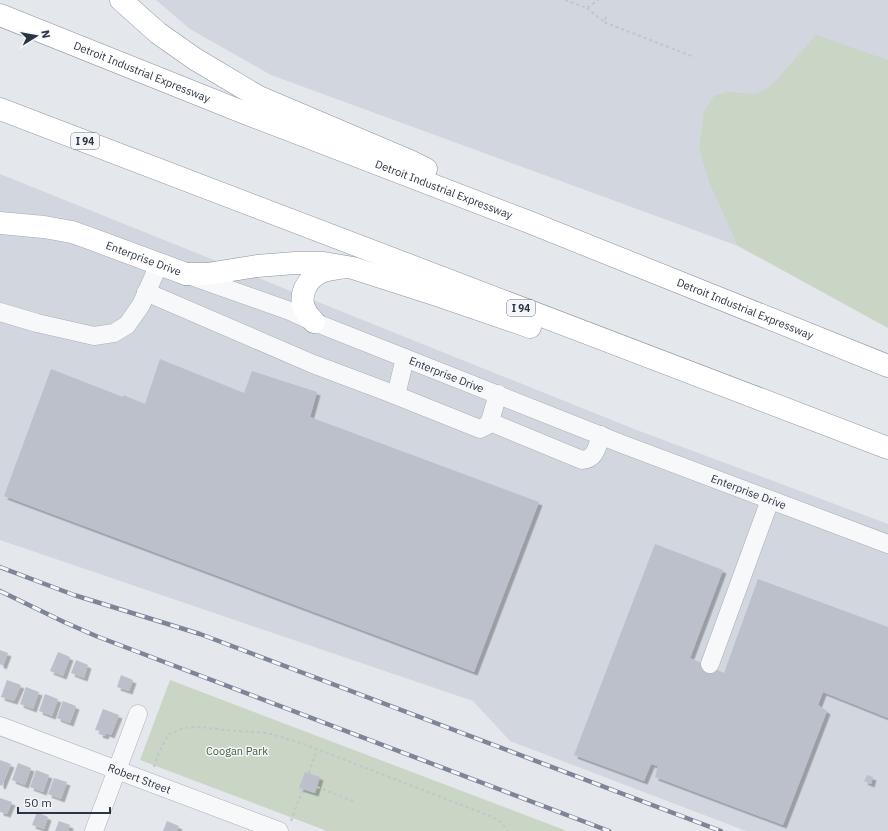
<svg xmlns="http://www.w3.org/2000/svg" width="888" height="831" font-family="'IBM Plex Sans',sans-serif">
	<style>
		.built { fill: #d2d6de }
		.green { fill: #c9d6c5 }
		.building { fill: #bbc0ca; filter: url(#shadow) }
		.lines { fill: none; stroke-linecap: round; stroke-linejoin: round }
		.minor-casing { stroke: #a9aeb7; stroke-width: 19 }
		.major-casing { stroke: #a3abb8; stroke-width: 23 }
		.highway-casing { stroke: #8b94a3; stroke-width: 23 }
		.path { stroke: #c2c5cb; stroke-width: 2; stroke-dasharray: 3 3; stroke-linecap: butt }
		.minor { stroke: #f7f8fa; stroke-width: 18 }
		.major { stroke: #fff; stroke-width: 22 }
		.highway { stroke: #fff; stroke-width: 22 }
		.rail-casing { stroke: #7d8696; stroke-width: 4.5 }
		.rail { stroke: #f4f6f9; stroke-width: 3; stroke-dasharray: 9; stroke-linecap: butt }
		.labels { text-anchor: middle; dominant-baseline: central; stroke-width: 3; stroke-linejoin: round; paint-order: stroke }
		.shield { fill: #f4f6f9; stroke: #676e7b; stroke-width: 1 }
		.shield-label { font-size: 10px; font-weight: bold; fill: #2b3445 }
		.street-label { font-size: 11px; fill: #2b3445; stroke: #f4f6f9 }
		.park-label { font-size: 11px; fill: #3f6138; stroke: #f4f6f9 }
	</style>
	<defs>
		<filter id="shadow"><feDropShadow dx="3.5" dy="3.5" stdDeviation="0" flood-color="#0004"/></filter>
	</defs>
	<rect width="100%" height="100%" fill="#e4e7ec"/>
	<path class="built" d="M 156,0 L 888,0 L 888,310 L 738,246 L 271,75 L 190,29 Z
		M 0,174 L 634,429 L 888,524 L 888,831 L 746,831 L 510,741 L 473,701 L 0,540 Z"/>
	<path class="green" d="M 816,35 L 888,60 L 888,328 L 738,246 L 709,182 L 699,148 L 704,112 L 714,96 L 727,92 L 756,94 L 772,85 Z
		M 170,680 L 567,831 L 327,831 L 140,760 Z"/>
	<path class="building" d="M 160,359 L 244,393 L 252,371 L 317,392 L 310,417 L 539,502 L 474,672 L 4,496 L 51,369 L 123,397 L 123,395 L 145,404 Z
		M 655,544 L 723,570 L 690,658 L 724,673 L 758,579 L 888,627 L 888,718 L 823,692 L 818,705 L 827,711 L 783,825 L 655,777 L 658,766 L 651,764 L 644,781 L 574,755 Z
		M 0,650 L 8,653 L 3,666 L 0,664 Z
		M 58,652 L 70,657 L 63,676 L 50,671 Z
		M 76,660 L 88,665 L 84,678 L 71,673 Z
		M 121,675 L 133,680 L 129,691 L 117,687 Z
		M 7,680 L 21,685 L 14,701 L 1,697 Z
		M 26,687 L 39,692 L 33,709 L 20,704 Z
		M 45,694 L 58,699 L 52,716 L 39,711 Z
		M 63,701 L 76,706 L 70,723 L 57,718 Z
		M 103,709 L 119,715 L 111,735 L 106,733 L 105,736 L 99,734 L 100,731 L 95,730 Z
		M 0,760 L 11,764 L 2,786 L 0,785 Z
		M 18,763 L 31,768 L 25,785 L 12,780 Z
		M 36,770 L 49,775 L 43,792 L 30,787 Z
		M 305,772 L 320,777 L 315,793 L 299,788 Z
		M 867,775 L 873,777 L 871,784 L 864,781 Z
		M 54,778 L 67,782 L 61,799 L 48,794 Z
		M 0,798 L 12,802 L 7,814 L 0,812 Z
		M 37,812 L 48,817 L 44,829 L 32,825 Z
		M 59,821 L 70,825 L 68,831 L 55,831 Z
		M 167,821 L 179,826 L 177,831 L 163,831 Z"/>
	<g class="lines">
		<g class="minor-casing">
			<g id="minor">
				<path id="s1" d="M 191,276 L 290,311 L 314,322 L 622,444 L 888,544"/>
				<path d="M 146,292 L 313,364 L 385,391 L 480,429 L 486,426 L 490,421 L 498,394"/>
				<path d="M 0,312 L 37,323 L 94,336 L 114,333 L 127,325 L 141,305 L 159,264"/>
				<path d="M 396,395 L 405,358"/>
				<path d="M 490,422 L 582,460 C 596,459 597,447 601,435"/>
				<path d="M 710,664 L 770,500"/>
				<path id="s2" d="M 0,726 L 279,831"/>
				<path d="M 94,831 L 138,714"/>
			</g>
		</g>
		<g class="major-casing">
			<g id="major">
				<path id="s3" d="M 0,223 L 44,227 L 72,232 L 89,238 L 186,274"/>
			</g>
		</g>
		<g class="highway-casing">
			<g id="highway">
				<path d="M 121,0 L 158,33 L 195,59 L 257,96 L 410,161 L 426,169"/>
				<path id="s4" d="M 0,15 L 250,115 L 529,222 L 888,366"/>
				<path d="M 0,109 L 888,448"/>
				<path d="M 186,274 L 207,274 L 257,266 L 295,263 L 324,263 L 336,265 L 353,268 L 437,295 L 530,327"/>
				<path d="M 314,322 C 312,319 308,316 306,312 C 297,296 307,277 324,271 C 329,269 334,269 340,268"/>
			</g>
		</g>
		<path class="path" d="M 565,0 L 587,8 L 598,0
			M 587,8 L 604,22
			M 606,17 L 604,22 L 694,57
			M 154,767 L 159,752 L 168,735 L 183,728 L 200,727 L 225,730 L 267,733 L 301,743 L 490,816 L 501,822 L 508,831
			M 309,773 L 317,749
			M 317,787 L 355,802
			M 291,821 L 303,789"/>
		<use href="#minor" class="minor"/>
		<use href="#major" class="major"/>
		<use href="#highway" class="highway"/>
		<g class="rail-casing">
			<path id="rail" d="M 0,567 L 74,595 L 200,634 L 721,831
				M 0,591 L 64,622 L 96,636 L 609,831"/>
		</g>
		<use href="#rail" class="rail"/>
	</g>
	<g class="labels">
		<g class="shield">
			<rect x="71" y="133" width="28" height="16" rx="3"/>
			<rect x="507" y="300" width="28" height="16" rx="3"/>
		</g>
		<g class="shield-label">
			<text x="85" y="141">I 94</text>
			<text x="521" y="308">I 94</text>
		</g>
		<g class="street-label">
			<text stroke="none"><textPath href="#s4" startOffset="153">Detroit Industrial Expressway</textPath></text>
			<text stroke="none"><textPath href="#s4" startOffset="477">Detroit Industrial Expressway</textPath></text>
			<text stroke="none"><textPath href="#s3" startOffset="149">Enterprise Drive</textPath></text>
			<text stroke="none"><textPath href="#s4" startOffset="801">Detroit Industrial Expressway</textPath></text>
			<text stroke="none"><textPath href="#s1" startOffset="274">Enterprise Drive</textPath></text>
			<text stroke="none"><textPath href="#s1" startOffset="598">Enterprise Drive</textPath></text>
			<text stroke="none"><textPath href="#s2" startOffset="149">Robert Street</textPath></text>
		</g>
		<g class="park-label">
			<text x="237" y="751">Coogan Park</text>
		</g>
	</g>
	<g transform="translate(36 36) rotate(79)" stroke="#f4f6f9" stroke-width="3" paint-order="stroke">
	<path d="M0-3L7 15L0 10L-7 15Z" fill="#2b3445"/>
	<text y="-6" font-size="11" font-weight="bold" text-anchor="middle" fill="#2b3445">N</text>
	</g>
	<path d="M18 807v6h92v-6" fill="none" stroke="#2b3445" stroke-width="2"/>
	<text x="24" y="807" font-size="12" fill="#2b3445" stroke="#f4f6f9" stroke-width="3" paint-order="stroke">50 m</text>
</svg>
